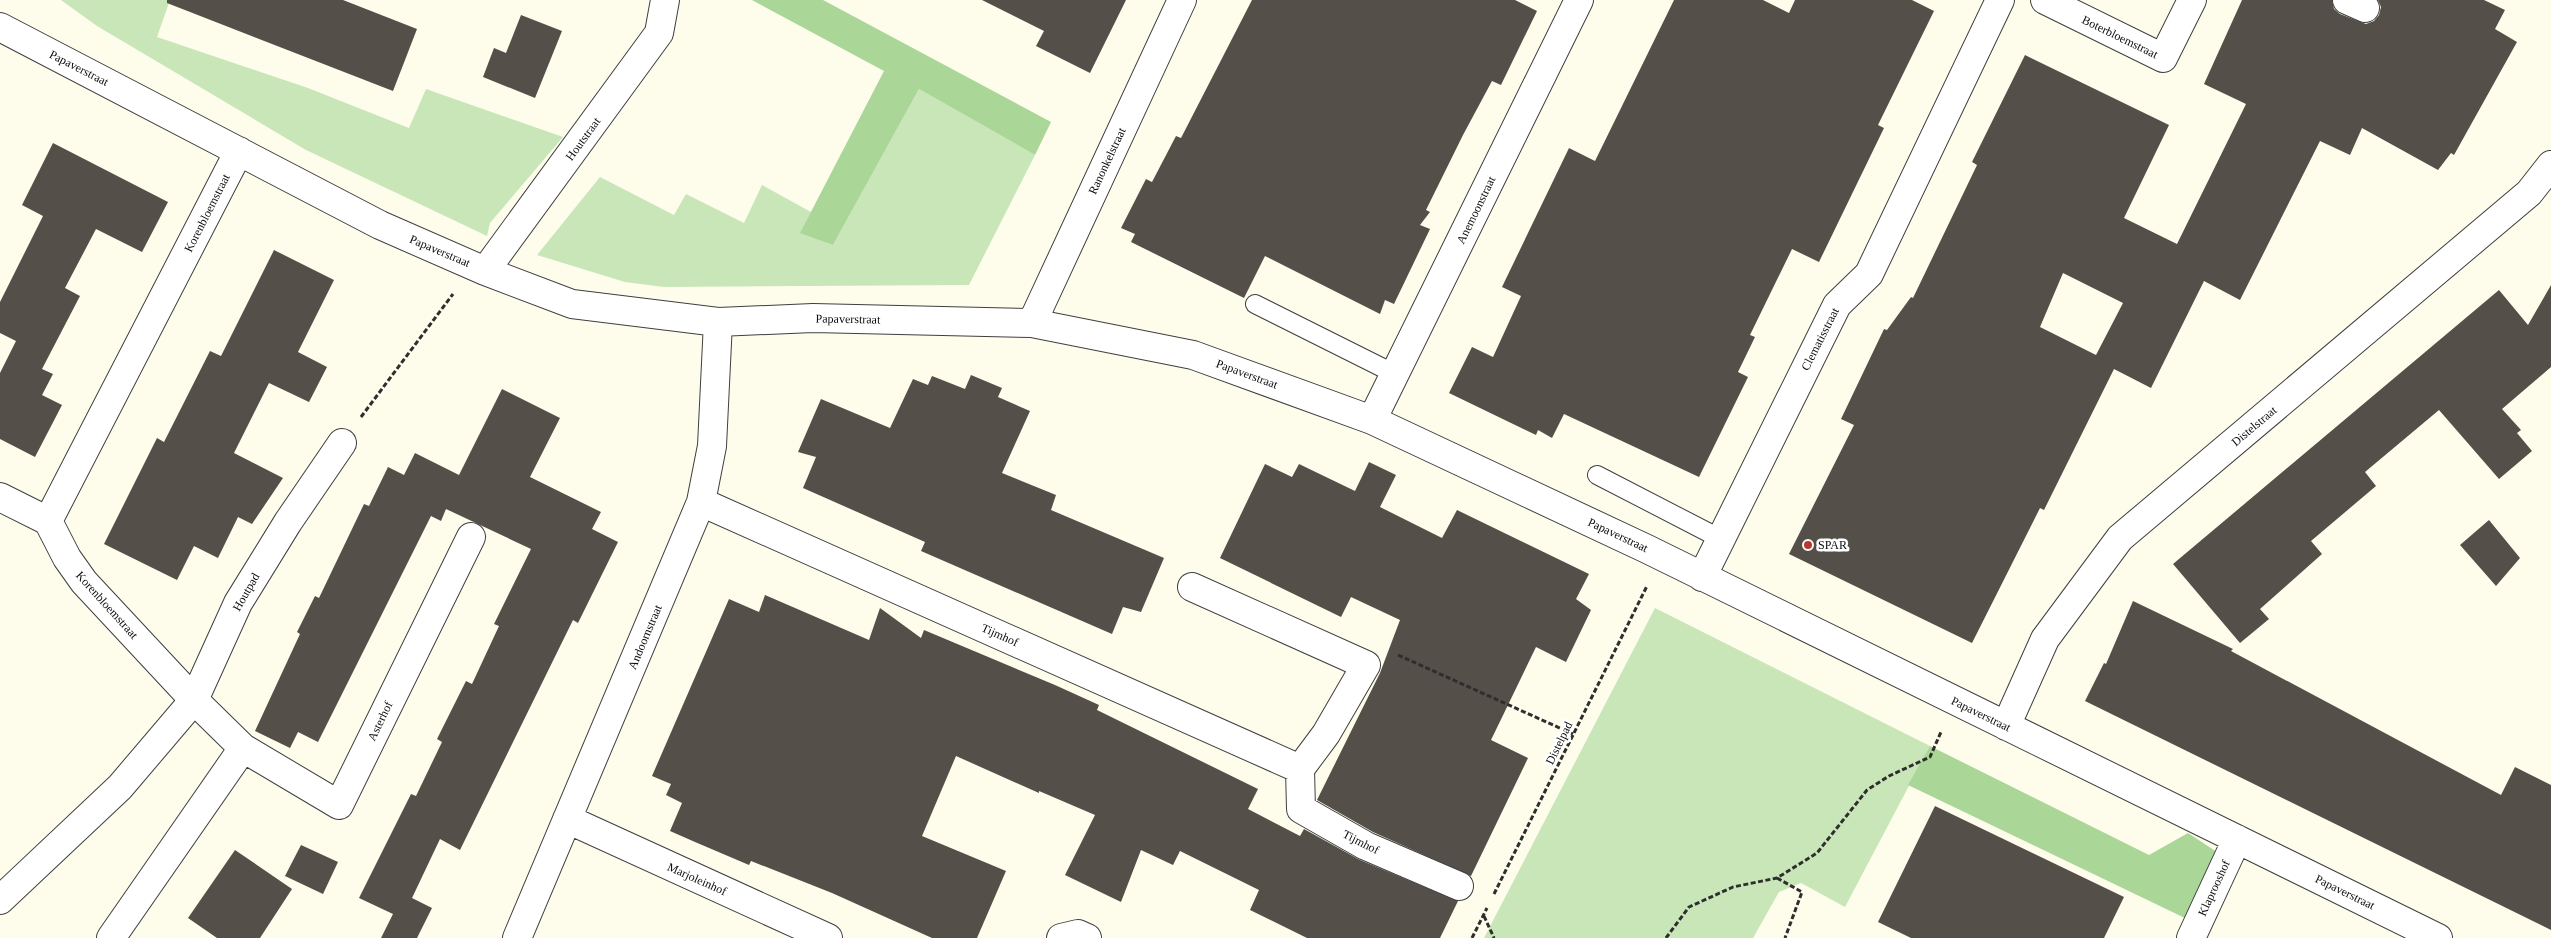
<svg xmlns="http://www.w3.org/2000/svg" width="2551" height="938" font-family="'Times New Roman',serif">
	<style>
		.green { fill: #c9e6b8 }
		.forest { fill: #aad698 }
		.building { fill: #544f49; fill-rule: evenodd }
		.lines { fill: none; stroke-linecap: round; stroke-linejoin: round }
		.service-casing { stroke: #3f3f3f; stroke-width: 20 }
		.minor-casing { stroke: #3f3f3f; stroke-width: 30 }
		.path { stroke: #2e2e2e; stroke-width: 3; stroke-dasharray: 5 2.5; stroke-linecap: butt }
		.service { stroke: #fff; stroke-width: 18 }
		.minor { stroke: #fff; stroke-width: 28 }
		.poi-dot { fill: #b53a2b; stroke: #fff; stroke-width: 2 }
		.labels { text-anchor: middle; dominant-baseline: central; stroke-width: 5; stroke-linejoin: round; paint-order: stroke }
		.street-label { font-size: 12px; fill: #0c0c0c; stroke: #fff }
		.poi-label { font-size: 12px; fill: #0c0c0c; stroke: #fff; text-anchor: start }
	</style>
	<rect width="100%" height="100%" fill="#fefdec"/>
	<path class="green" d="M 61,0 L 170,0 L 157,37 L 308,88 L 409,128 L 426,89 L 563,137 L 490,223 L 487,236 L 306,150 L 97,26 Z
		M 919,89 L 1035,155 L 969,285 L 664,287 L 625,282 L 537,255 L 600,177 L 674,215 L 686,194 L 744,223 L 762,185 L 811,212 L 801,232 L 833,245 Z
		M 1655,608 L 1930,746 L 1845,907 L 1801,883 L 1779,892 L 1753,938 L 1484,938 Z"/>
	<path class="forest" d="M 752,0 L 823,0 L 1051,122 L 1035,155 L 919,89 L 833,245 L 800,233 L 884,71 Z
		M 1930,746 L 2149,855 L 2188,833 L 2223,856 L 2189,920 L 1908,785 Z"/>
	<path class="building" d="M 167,0 L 343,0 L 417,29 L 393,91 L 167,3 Z
		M 982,0 L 1126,0 L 1090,73 L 1036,46 L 1044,31 Z
		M 1252,0 L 1515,0 L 1537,11 L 1501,85 L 1492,81 L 1463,135 L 1426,210 L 1430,212 L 1420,225 L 1430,229 L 1394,304 L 1385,300 L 1380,314 L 1265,256 L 1244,298 L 1131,242 L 1135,234 L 1121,228 L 1146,179 L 1152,182 L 1176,136 L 1181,138 Z
		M 1674,0 L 1763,0 L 1789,13 L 1795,0 L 1912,0 L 1934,11 L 1878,125 L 1884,128 L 1819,262 L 1792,249 L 1750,335 L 1755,337 L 1738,372 L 1748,377 L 1699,477 L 1564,414 L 1552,438 L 1538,430 L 1536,435 L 1449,393 L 1472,347 L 1493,357 L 1521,296 L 1502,287 L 1569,148 L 1595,161 Z
		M 2242,0 L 2332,0 L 2334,9 L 2340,14 L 2366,24 L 2374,21 L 2379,15 L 2381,7 L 2378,0 L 2484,0 L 2505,10 L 2495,29 L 2517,42 L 2454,155 L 2451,153 L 2438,170 L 2362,128 L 2350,155 L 2320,141 L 2240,300 L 2204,281 L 2151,388 L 2114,369 L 2044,510 L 2040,508 L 1972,643 L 1789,554 L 1854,425 L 1841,419 L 1884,329 L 1887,330 L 1911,297 L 1913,298 L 1977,165 L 1972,162 L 2025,55 L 2169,125 L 2124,218 L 2177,244 L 2246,104 L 2204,84 ZM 2063,273 L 2123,303 L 2096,355 L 2040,327 Z
		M 521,15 L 562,31 L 535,98 L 483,77 L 494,48 L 506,53 Z
		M 53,143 L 168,202 L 142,252 L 96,229 L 65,288 L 80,296 L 42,369 L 53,374 L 42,395 L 62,405 L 35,457 L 0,439 L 0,373 L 16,341 L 0,333 L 0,302 L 43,216 L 22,205 Z
		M 274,250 L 334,280 L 298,352 L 327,367 L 309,402 L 269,383 L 234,453 L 283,478 L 252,524 L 238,517 L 218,558 L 194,546 L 177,580 L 104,544 L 157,438 L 164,442 L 210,351 L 221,356 Z
		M 2551,285 L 2551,367 L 2502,409 L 2521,430 L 2517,433 L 2532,451 L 2499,479 L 2439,410 L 2365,472 L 2376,486 L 2311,541 L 2322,554 L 2260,609 L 2269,619 L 2240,643 L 2173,564 L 2499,290 L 2528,325 Z
		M 971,375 L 1002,388 L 998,397 L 1030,411 L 1002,473 L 1056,495 L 1051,510 L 1164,558 L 1141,612 L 1123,607 L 1112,634 L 921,551 L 925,542 L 803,488 L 816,457 L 798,452 L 821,399 L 890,428 L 913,379 L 928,385 L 932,376 L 965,389 Z
		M 502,389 L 560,418 L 530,477 L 601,512 L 592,529 L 618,542 L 578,623 L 573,620 L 460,850 L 440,839 L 412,898 L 432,908 L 417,938 L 381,938 L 393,914 L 359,898 L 411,794 L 416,796 L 442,742 L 437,739 L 466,681 L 472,684 L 499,626 L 494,624 L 531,549 L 446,509 L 441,521 L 431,516 L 318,742 L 298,732 L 290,748 L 255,731 L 300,634 L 297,632 L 315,596 L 319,598 L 364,504 L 369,506 L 388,467 L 404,475 L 415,453 L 459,475 Z
		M 1369,462 L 1396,475 L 1380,507 L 1442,538 L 1457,510 L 1589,574 L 1576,599 L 1591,610 L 1566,662 L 1536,647 L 1491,740 L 1528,758 L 1471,876 L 1373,832 L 1317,800 L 1380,673 L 1400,620 L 1351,597 L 1341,617 L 1220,558 L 1265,464 L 1292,477 L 1299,464 L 1355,491 Z
		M 2489,520 L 2520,558 L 2496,586 L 2460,545 Z
		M 765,595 L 869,640 L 880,608 L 921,638 L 924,630 L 1055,685 L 1099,705 L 1097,710 L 1258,789 L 1248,809 L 1300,836 L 1304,829 L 1360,860 L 1458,901 L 1440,938 L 1307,938 L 1250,910 L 1259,890 L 1180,851 L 1173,865 L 1141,850 L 1121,902 L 1065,875 L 1095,815 L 1039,791 L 1039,793 L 956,756 L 922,836 L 1006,871 L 977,938 L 932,938 L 832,893 L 751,861 L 749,865 L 695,842 L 670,831 L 682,803 L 666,795 L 671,784 L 652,776 L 729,599 L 759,612 Z
		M 2133,601 L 2233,649 L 2231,651 L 2501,795 L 2515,767 L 2551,785 L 2551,930 L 2085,701 L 2104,663 L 2106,664 Z
		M 1935,806 L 2124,897 L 2104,938 L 1911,938 L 1878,922 Z
		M 301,845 L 338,862 L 323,894 L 285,876 Z
		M 235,850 L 292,889 L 260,938 L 217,938 L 188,918 Z"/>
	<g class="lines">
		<g class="service-casing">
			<path id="service" d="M 1255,304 L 1395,374
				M 1597,475 L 1721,539"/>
		</g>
		<g class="minor-casing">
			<path id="minor" d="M 2045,0 L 2163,58 L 2192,0
				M 2347,0 L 2365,8
				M 0,27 L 380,225 L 485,271 L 572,304 L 718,322 L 813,318 L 1032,323 L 1193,355 L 1372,420 L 1647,549 L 2438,938
				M 485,271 L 659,33 L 665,0
				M 1032,323 L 1182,0
				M 1372,420 L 1579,0
				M 0,497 L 48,521
				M 701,502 L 1300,769 L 1301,809 L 1366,846 L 1459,886
				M 1702,577 L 1837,305 L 1869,274 L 2000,0
				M 1192,587 L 1366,665 L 1326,734 L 1300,769
				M 2006,726 L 2045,639 L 2120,538 L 2529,193 L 2551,165
				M 243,748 L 339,805 L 471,537
				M 567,819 L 828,938
				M 0,900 L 120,787 L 194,700 L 238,603 L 288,522 L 342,443
				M 111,938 L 243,748 L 194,700 L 84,582 L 67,558 L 48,521 L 239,151
				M 517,938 L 701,502 L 712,446 L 718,322
				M 1061,938 L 1078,934 L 1087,938
				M 2191,938 L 2237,839"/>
		</g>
		<path class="path" d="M 361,417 L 453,294
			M 1398,655 L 1573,734
			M 1777,878 L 1802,892 L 1785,938
			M 1494,894 L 1647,586
			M 1484,916 L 1494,938
			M 1472,938 L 1487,908
			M 1666,938 L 1689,907 L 1733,887 L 1777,878 L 1817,853 L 1867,790 L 1889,776 L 1930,757 L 1941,732"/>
		<use href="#service" class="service"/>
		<use href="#minor" class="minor"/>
	</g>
	<circle class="poi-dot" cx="1808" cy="545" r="5"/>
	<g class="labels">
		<g class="street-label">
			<text transform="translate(2120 37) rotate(26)">Boterbloemstraat</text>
			<text transform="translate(79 68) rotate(27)">Papaverstraat</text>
			<text transform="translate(583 139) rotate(-54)">Houtstraat</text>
			<text transform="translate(1107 161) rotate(-65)">Ranonkelstraat</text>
			<text transform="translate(1476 210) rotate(-64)">Anemoonstraat</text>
			<text transform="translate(207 213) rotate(-63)">Korenbloemstraat</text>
			<text transform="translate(440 251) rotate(23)">Papaverstraat</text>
			<text transform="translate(848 319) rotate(1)">Papaverstraat</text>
			<text transform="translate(1820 339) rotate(-63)">Clematisstraat</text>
			<text transform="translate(1247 374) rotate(20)">Papaverstraat</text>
			<text transform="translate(2254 426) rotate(-40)">Distelstraat</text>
			<text transform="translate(1618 535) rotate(25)">Papaverstraat</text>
			<text transform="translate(246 592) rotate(-60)">Houtpad</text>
			<text transform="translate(107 605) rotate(48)">Korenbloemstraat</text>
			<text transform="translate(1000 635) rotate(24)">Tijmhof</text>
			<text transform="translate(645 637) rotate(-67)">Andoornstraat</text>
			<text transform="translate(1981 714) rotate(26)">Papaverstraat</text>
			<text transform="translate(380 721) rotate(-64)">Asterhof</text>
			<text transform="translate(1559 743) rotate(-64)">Distelpad</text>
			<text transform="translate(1361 842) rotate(27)">Tijmhof</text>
			<text transform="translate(697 879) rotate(24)">Marjoleinhof</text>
			<text transform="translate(2214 888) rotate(-65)">Klaprooshof</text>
			<text transform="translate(2345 892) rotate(26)">Papaverstraat</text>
		</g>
		<g class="poi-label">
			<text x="1818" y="545">SPAR</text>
		</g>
	</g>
</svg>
